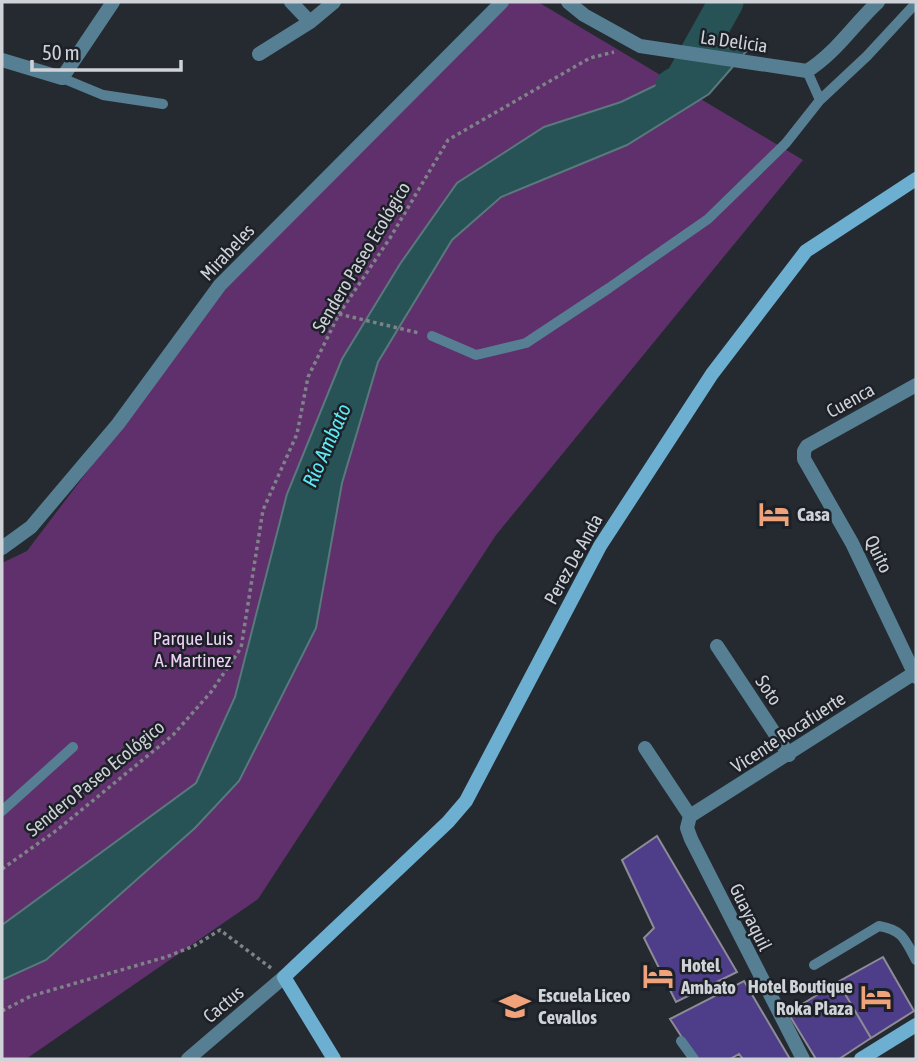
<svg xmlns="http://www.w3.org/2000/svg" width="918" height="1061" font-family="'Asap Condensed',sans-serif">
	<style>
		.green { fill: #5f306b }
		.water { fill: #275356; stroke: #59797d; stroke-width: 2 }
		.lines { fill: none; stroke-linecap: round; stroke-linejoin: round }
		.river { stroke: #275356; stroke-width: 35 }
		.building { fill: #4e3d89; stroke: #8d8c96; stroke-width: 2 }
		.path { stroke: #7f8389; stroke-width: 3.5; stroke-dasharray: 3.5 3.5; stroke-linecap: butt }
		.lane { stroke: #577f93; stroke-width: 10 }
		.street { stroke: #577f93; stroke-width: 14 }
		.secondary { stroke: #6dafd0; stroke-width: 14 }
		.labels { text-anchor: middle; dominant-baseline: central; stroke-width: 5; stroke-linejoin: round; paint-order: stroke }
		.street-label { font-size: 19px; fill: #cfd2d7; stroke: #1c2027 }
		.poi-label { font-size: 19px; font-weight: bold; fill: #cfd2d7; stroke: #1c2027; text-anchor: start }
		.park-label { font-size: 19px; fill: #efd1f7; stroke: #1c2027 }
		.water-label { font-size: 21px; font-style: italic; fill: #5deaf5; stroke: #1c2027 }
	</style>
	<rect width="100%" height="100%" fill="#252a31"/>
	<path class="green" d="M 509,2 L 538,2 L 803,160 L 496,535 L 258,899 L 26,1059 L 2,1059 L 2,563 L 27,551 L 243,266 Z"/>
	<path class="water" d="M 750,47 L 709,94 L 627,145 L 501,197 L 452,240 L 378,362 L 342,483 L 316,628 L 239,781 L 195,828 L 46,960 L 2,980 L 2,925 L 196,783 L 235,697 L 287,494 L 342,359 L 400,264 L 457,183 L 544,127 L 621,102 L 677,75 L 692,48 Z"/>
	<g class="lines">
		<path class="river" d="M 673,86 L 682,81 L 726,2"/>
	</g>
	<path class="building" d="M 657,836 L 737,972 L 676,1002 L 644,938 L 654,928 L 622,860 Z
		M 883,957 L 914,1011 L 871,1038 L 838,982 Z
		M 744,981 L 790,1059 L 743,1059 L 739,1054 L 730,1059 L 696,1059 L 670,1019 Z
		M 838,982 L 871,1038 L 839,1059 L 816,1059 L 788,1013 Z"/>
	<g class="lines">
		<path class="path" d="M 339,314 L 419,333
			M 2,869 L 57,830 L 173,735 L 211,692 L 241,648 L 263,510 L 297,434 L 308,377 L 339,314 L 390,238 L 448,140 L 590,58 L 614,52
			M 2,1011 L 31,996 L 166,957 L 194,946 L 220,930 L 271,968"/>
		<path class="lane" d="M 807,71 L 820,100
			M 62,78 L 103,95 L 163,104
			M 432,336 L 476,355 L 526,343 L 609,288 L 708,219 L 786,143 L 820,100 L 867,56 L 916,3
			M 2,811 L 73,747
			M 814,965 L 879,926 C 903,930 905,940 916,960
			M 681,1041 L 694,1059"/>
		<path class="street" d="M 291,2 L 310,22
			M 568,2 L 584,15 L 640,46 L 807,71 C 836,53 853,25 878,2
			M 259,54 L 310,22 L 334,2
			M 2,60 L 62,78 L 113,2
			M 916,385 L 807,446 L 804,451 L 804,459 L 852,543 L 916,677
			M 2,548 L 31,527 L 118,424 L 220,285 L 502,2
			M 717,646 L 789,755
			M 645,748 L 690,816
			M 188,1059 L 284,977
			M 803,1059 L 691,839 L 687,828 L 690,816 L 916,672"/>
		<path class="secondary" d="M 334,1059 L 284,977 L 448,822 L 466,801 L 600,546 L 712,374 L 806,251 L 916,179
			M 861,1059 L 916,1025"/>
	</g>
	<defs>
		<g id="hotel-bare" transform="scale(2.415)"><path d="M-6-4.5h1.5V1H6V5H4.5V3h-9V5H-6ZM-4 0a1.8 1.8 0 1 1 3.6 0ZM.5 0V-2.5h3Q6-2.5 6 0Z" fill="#f0a27a" stroke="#1c2027" stroke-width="2.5" paint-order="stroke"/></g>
		<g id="school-bare" transform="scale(2.415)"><path d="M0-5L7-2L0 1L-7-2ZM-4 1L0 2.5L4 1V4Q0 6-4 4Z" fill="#f0a27a" stroke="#1c2027" stroke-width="2.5" paint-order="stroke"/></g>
	</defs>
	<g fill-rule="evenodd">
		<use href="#hotel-bare" x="774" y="514"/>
		<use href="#hotel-bare" x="658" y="976"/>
		<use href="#hotel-bare" x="876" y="997"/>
		<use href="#school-bare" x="515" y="1006"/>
	</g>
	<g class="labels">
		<g class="street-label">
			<text transform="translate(734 41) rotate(8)">La Delicia</text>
			<text transform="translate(227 252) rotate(-47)">Mirabeles</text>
			<text transform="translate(361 257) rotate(-59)">Sendero Paseo Ecológico</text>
			<text transform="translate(850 400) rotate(-29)">Cuenca</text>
			<text transform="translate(879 554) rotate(64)">Quito</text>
			<text transform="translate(573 559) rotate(-61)">Perez De Anda</text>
			<text transform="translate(769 690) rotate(56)">Soto</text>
			<text transform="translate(788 732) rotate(-33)">Vicente Rocafuerte</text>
			<text transform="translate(95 778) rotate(-39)">Sendero Paseo Ecológico</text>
			<text transform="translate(751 917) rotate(64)">Guayaquil</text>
			<text transform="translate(223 1004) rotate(-40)">Cactus</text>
		</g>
		<g class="poi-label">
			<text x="797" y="514">Casa</text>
			<text x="681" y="965">Hotel<tspan x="681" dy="22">Ambato</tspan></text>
			<text x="853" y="986" text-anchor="end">Hotel Boutique<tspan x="853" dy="22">Roka Plaza</tspan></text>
			<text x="538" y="995">Escuela Liceo<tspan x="538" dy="22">Cevallos</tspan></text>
		</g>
		<g class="park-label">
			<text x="193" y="638">Parque Luis<tspan x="193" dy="22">A. Martinez</tspan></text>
		</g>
		<g class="water-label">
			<text transform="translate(326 445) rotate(-66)">Río Ambato</text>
		</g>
	</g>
	<rect width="918" height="1061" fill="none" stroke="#cfd2d7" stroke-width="7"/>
	<path d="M32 60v10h149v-10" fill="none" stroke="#cfd2d7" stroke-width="3.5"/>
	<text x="42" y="60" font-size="21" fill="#cfd2d7" stroke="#1c2027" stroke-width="5" paint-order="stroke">50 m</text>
</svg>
